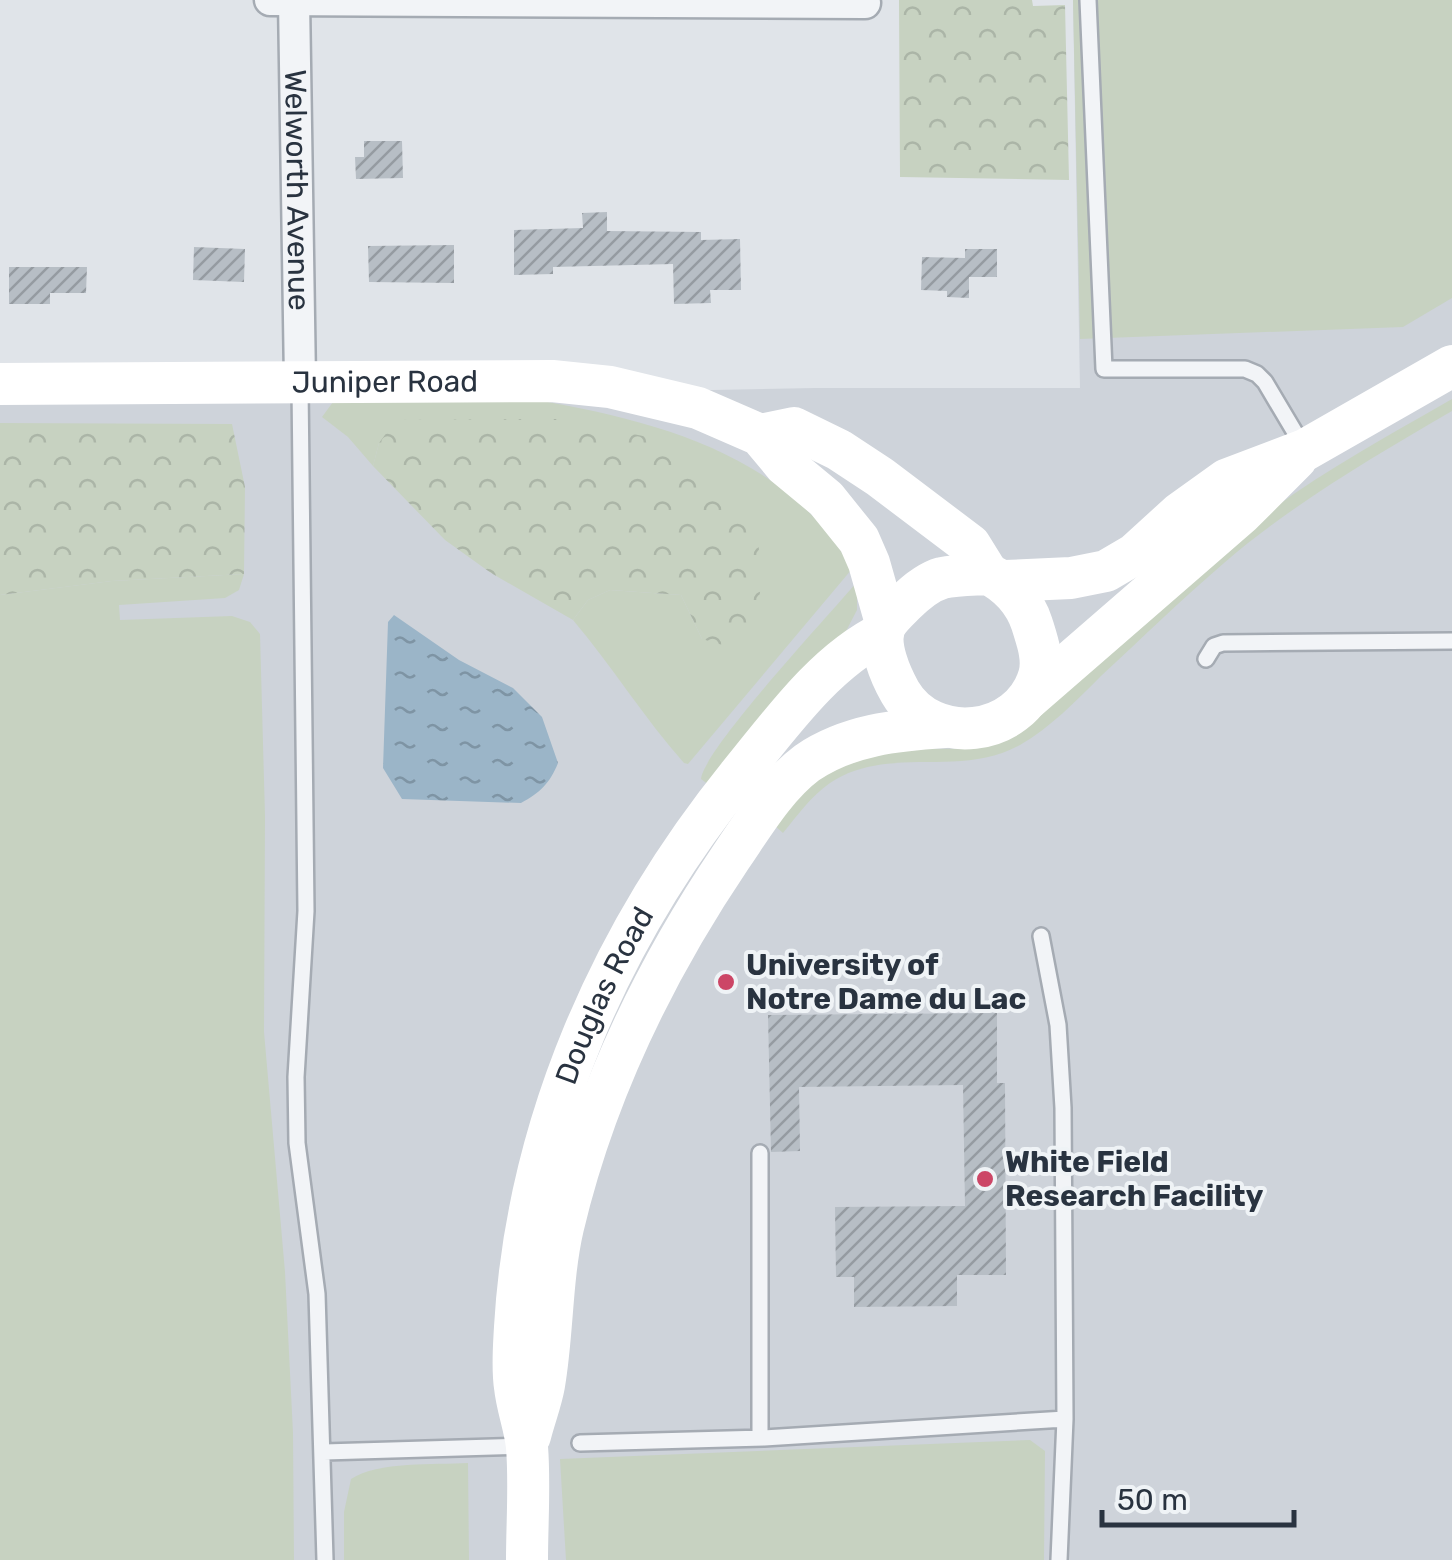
<svg xmlns="http://www.w3.org/2000/svg" width="1452" height="1560" font-family="Rubik,sans-serif">
	<style>
		.built { fill: #ced3da }
		.green { fill: #c7d2c1 }
		.forest { fill: url(#forest-crowns) }
		.water { fill: url(#water-ripples) }
		.building { fill: url(#building-hatch) }
		.lines { fill: none; stroke-linecap: round; stroke-linejoin: round }
		.lane-casing { stroke: #a5abb3; stroke-width: 20 }
		.street-casing { stroke: #a5abb3; stroke-width: 35 }
		.lane { stroke: #f2f4f7; stroke-width: 15 }
		.street { stroke: #f2f4f7; stroke-width: 30 }
		.secondary { stroke: #fff; stroke-width: 42 }
		.poi-dot { fill: #cc4666; stroke: #eff3f6; stroke-width: 4 }
		.labels { text-anchor: middle; dominant-baseline: central; stroke-width: 8; stroke-linejoin: round; paint-order: stroke }
		.street-label { font-size: 30px; fill: #293340; stroke: #eff3f6 }
		.poi-label { font-size: 30px; font-weight: bold; fill: #293340; stroke: #eff3f6; text-anchor: start }
	</style>
	<defs>
		<pattern id="forest-crowns" width="20" height="18" patternUnits="userSpaceOnUse" patternTransform="scale(2.5)"><rect width="20" height="18" fill="#c7d2c1"/><path d="M2 6a3 3 0 1 1 6 0M12 15a3 3 0 1 1 6 0" fill="none" stroke="#abb5a7"/></pattern>
		<pattern id="water-ripples" width="26" height="14" patternUnits="userSpaceOnUse" patternTransform="scale(2.5)"><rect width="26" height="14" fill="#9bb5c8"/><path d="M2 4q2-2 4 0t4 0M15 11q2-2 4 0t4 0" fill="none" stroke="#7e94a4"/></pattern>
		<pattern id="building-hatch" width="6" height="6" patternUnits="userSpaceOnUse" patternTransform="scale(2.5)"><rect width="6" height="6" fill="#b7bec5"/><path d="M-1 1l2-2M0 6l6-6M5 7l2-2" fill="none" stroke="#959ba1"/></pattern>
	</defs>
	<rect width="100%" height="100%" fill="#e0e4e9"/>
	<path class="built" d="M 1073,0 L 1452,0 L 1452,1560 L 0,1560 L 0,404 L 815,388 L 1080,388 Z"/>
	<path class="green" d="M 1073,0 L 1452,0 L 1452,298 L 1403,327 L 1080,339 Z
		M 1452,399 L 1452,411 C 1373,457 1294,503 1224,563 C 1182,599 1142,638 1101,676 C 1076,701 1051,727 1020,745 C 960,779 888,744 830,783 C 811,796 797,816 783,833 L 774,825 C 806,781 850,752 906,749 C 954,746 983,757 1026,728 C 1102,658 1176,582 1258,520 C 1319,473 1386,437 1452,399 Z
		M 537,400 C 656,421 789,455 852,569 L 688,764 L 684,763 C 644,718 612,666 573,620 L 588,600 L 610,590 L 681,595 L 702,639 L 754,629 L 379,443 L 373,466 L 348,437 L 322,417 L 333,402 Z
		M 244,574 L 239,590 L 225,598 L 119,605 L 120,620 L 232,616 L 250,622 L 260,634 L 265,816 L 264,1032 L 285,1272 L 293,1433 L 294,1560 L 0,1560 L 0,595 L 112,581 Z
		M 857,582 L 857,610 L 844,635 L 709,785 L 701,779 C 704,749 830,614 857,582 Z
		M 1030,1440 L 1045,1451 L 1044,1560 L 566,1560 L 560,1459 Z
		M 468,1463 L 469,1560 L 344,1560 L 344,1512 L 351,1479 C 378,1461 435,1465 468,1463 Z"/>
	<path class="forest" d="M 899,0 L 1032,0 L 1033,6 L 1065,5 L 1069,180 L 900,177 Z
		M 558,419 L 643,436 L 705,471 L 757,517 L 761,586 L 754,630 L 726,646 L 702,639 L 681,595 L 610,590 L 588,600 L 573,620 L 491,573 L 445,540 L 373,466 L 379,443 L 396,420 Z
		M 0,423 L 232,424 L 245,487 L 244,574 L 112,581 L 0,595 Z"/>
	<path class="water" d="M 394,615 L 459,660 L 513,688 L 542,717 L 558,763 C 550,783 540,793 521,803 L 402,799 L 383,768 L 388,622 Z"/>
	<path class="building" d="M 364,141 L 402,141 L 403,178 L 356,179 L 355,157 L 364,157 Z
		M 607,212 L 607,231 L 701,232 L 701,240 L 740,239 L 741,290 L 710,290 L 711,303 L 674,304 L 673,264 L 553,267 L 553,274 L 514,275 L 514,230 L 583,228 L 582,213 Z
		M 454,245 L 454,283 L 369,282 L 368,246 Z
		M 194,247 L 245,249 L 244,282 L 193,280 Z
		M 965,249 L 997,249 L 997,277 L 969,277 L 969,298 L 947,297 L 947,291 L 921,290 L 922,257 L 965,258 Z
		M 9,267 L 87,267 L 86,293 L 50,293 L 50,304 L 9,304 Z
		M 997,1013 L 997,1083 L 1005,1083 L 1006,1275 L 957,1275 L 957,1306 L 854,1307 L 854,1277 L 836,1277 L 835,1207 L 965,1206 L 963,1085 L 799,1087 L 800,1151 L 771,1152 L 768,1015 Z"/>
	<g class="lines">
		<g class="lane-casing">
			<path id="lane" d="M 1088,0 L 1104,369 L 1245,369 L 1257,374 L 1265,382 L 1303,446
				M 300,386 L 306,911 L 296,1077 L 297,1143 L 317,1294 L 325,1560
				M 1206,659 L 1214,646 L 1223,643 L 1452,641
				M 1041,936 L 1058,1025 L 1063,1108 L 1065,1419 L 1059,1560
				M 760,1153 L 760,1438
				M 580,1443 L 764,1438 L 1065,1419
				M 324,1452 L 525,1446"/>
		</g>
		<g class="street-casing">
			<g id="street">
				<path d="M 270,0 L 865,3"/>
				<path id="s1" d="M 294,0 L 300,381"/>
			</g>
		</g>
		<use href="#lane" class="lane"/>
		<use href="#street" class="street"/>
		<g class="secondary">
			<path id="s2" d="M 0,384 L 552,381 L 610,387 L 698,408 L 760,435 L 785,465 L 826,499 L 859,540 L 869,563 L 886,623"/>
			<path d="M 760,435 L 794,428 L 839,450 L 880,477 L 970,545 L 988,574"/>
			<path d="M 988,574 C 1008,583 1025,602 1032,624 C 1037,640 1044,659 1039,676 C 1020,738 932,747 900,692 C 891,676 877,645 885,626 C 889,618 898,610 905,603 C 915,593 928,582 942,578 C 957,575 973,575 988,574 Z"/>
			<path d="M 1005,581 L 1071,578 L 1106,571 L 1135,554 L 1180,513 L 1226,480 L 1305,450 L 1452,366"/>
			<path d="M 1028,699 L 1241,514 L 1296,459"/>
			<path d="M 530,1436 C 534,1419 541,1402 544,1385 C 553,1333 551,1279 563,1227 C 595,1092 654,971 731,857 C 753,825 776,786 807,763 C 848,735 897,730 945,727"/>
			<path id="s3" d="M 527,1560 C 527,1523 530,1484 527,1447 C 525,1427 517,1407 515,1387 C 512,1368 514,1346 515,1327 C 527,1123 612,932 739,775 C 780,725 824,662 883,633"/>
		</g>
	</g>
	<g class="poi-dot">
		<circle cx="726" cy="982" r="10"/>
		<circle cx="985" cy="1179" r="10"/>
	</g>
	<g class="labels">
		<g class="street-label">
			<text stroke="none"><textPath href="#s1" startOffset="190">Welworth Avenue</textPath></text>
			<text stroke="none"><textPath href="#s2" startOffset="385">Juniper Road</textPath></text>
			<text stroke="none"><textPath href="#s3" startOffset="580">Douglas Road</textPath></text>
		</g>
		<g class="poi-label">
			<text x="746" y="965">University of<tspan x="746" dy="34">Notre Dame du Lac</tspan></text>
			<text x="1005" y="1162">White Field<tspan x="1005" dy="34">Research Facility</tspan></text>
		</g>
	</g>
	<path d="M1102 1510v15h192v-15" fill="none" stroke="#293340" stroke-width="5"/>
	<text x="1117" y="1510" font-size="30" fill="#293340" stroke="#eff3f6" stroke-width="8" paint-order="stroke">50 m</text>
</svg>
